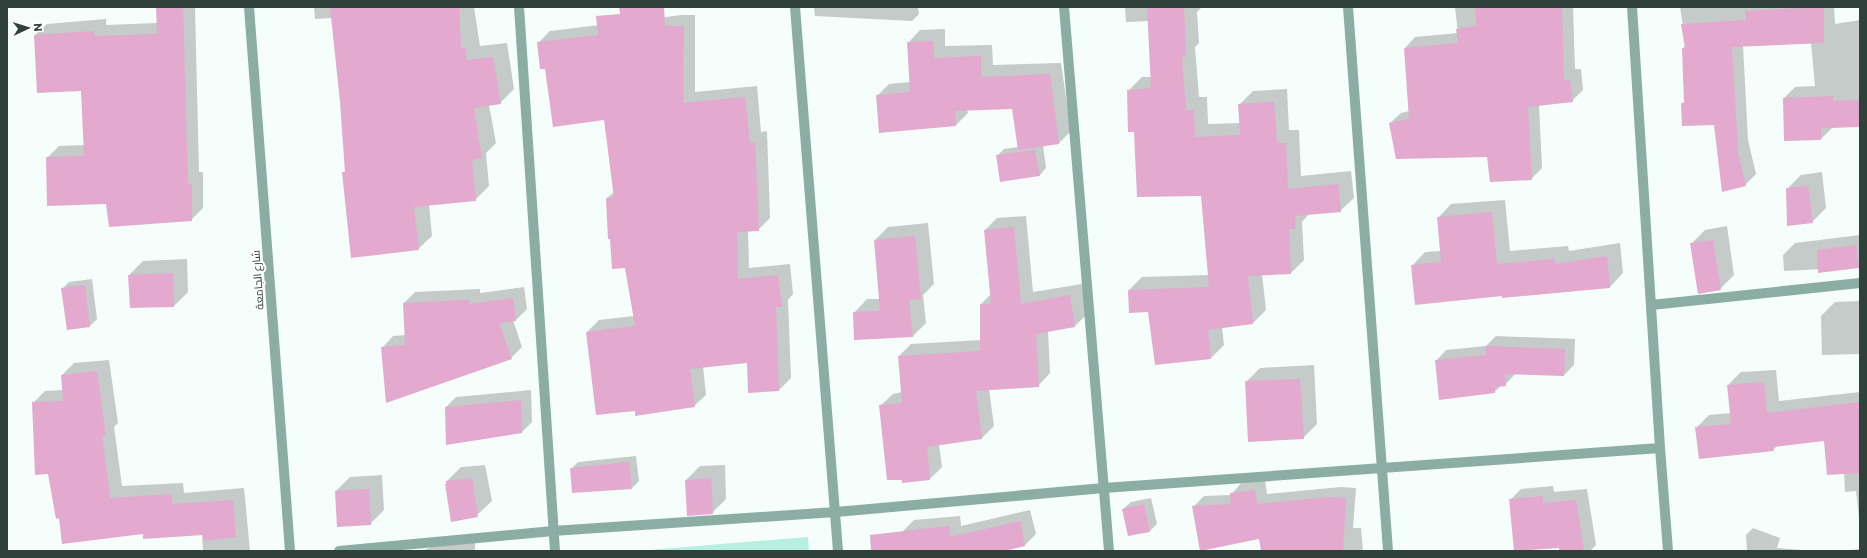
<svg xmlns="http://www.w3.org/2000/svg" width="1867" height="558" font-family="Commissioner,Cairo,sans-serif">
	<style>
		.green { fill: #b9efe0 }
		.shadow { fill: #0003 }
		.building { fill: #e3a9cf }
		.lines { fill: none; stroke-linecap: round; stroke-linejoin: round }
		.minor { stroke: #8cada3; stroke-width: 10 }
		.tertiary { stroke: #8cada3; stroke-width: 10 }
		.labels { text-anchor: middle; dominant-baseline: central; stroke-width: 4; stroke-linejoin: round; paint-order: stroke }
		.street-label { font-size: 11px; fill: #30413c; stroke: #fff }
	</style>
	<rect width="100%" height="100%" fill="#f5fefb"/>
	<path class="green" d="M 808,537 L 809,551 L 637,551 Z"/>
	<path class="shadow" d="M 157,7 L 195,7 L 199,172 L 203,172 L 203,208 L 191,220 L 107,203 L 47,158 L 59,146 L 85,145 L 82,90 L 35,35 L 47,24 L 106,19 L 106,25 L 157,23 Z
		M 314,7 L 474,7 L 480,46 L 507,43 L 514,89 L 500,103 L 489,105 L 496,143 L 486,153 L 489,186 L 475,200 L 429,204 L 432,236 L 418,249 L 343,173 L 346,170 L 341,102 L 332,18 L 315,19 Z
		M 814,7 L 918,7 L 919,14 L 912,21 L 815,16 Z
		M 1125,7 L 1202,7 L 1197,12 L 1199,43 L 1195,47 L 1199,97 L 1207,97 L 1208,124 L 1241,123 L 1240,104 L 1253,91 L 1287,89 L 1289,130 L 1299,130 L 1301,176 L 1351,171 L 1354,198 L 1340,211 L 1309,214 L 1302,222 L 1304,260 L 1291,273 L 1262,274 L 1266,310 L 1253,323 L 1222,327 L 1224,345 L 1211,358 L 1149,311 L 1129,290 L 1142,277 L 1209,275 L 1202,195 L 1135,131 L 1128,91 L 1142,77 L 1151,77 L 1149,21 L 1126,22 Z
		M 1455,7 L 1573,7 L 1575,69 L 1581,69 L 1583,90 L 1572,101 L 1539,105 L 1542,168 L 1531,179 L 1488,156 L 1390,123 L 1401,113 L 1409,111 L 1405,48 L 1415,37 L 1458,33 Z
		M 1680,7 L 1834,7 L 1835,24 L 1860,20 L 1860,126 L 1832,128 L 1821,139 L 1784,98 L 1795,87 L 1815,86 L 1811,43 L 1743,46 L 1748,140 L 1756,174 L 1745,185 L 1714,124 L 1682,104 L 1685,101 L 1683,48 L 1686,45 Z
		M 682,15 L 695,15 L 695,92 L 757,86 L 761,132 L 767,131 L 770,218 L 758,230 L 748,230 L 749,268 L 790,264 L 793,294 L 788,300 L 791,378 L 779,390 L 748,362 L 703,366 L 706,395 L 694,406 L 587,332 L 599,320 L 634,316 L 625,267 L 607,198 L 614,192 L 605,119 L 546,67 L 538,43 L 550,31 Z
		M 945,29 L 945,46 L 992,45 L 993,65 L 1061,63 L 1071,131 L 1059,143 L 1043,145 L 1046,168 L 1039,176 L 997,156 L 1004,149 L 1018,147 L 1013,108 L 967,110 L 968,113 L 956,125 L 877,96 L 889,84 L 910,82 L 909,42 L 920,30 Z
		M 1822,172 L 1826,208 L 1812,222 L 1787,189 L 1801,175 Z
		M 1505,200 L 1510,251 L 1568,246 L 1569,251 L 1620,243 L 1623,273 L 1610,287 L 1503,294 L 1412,266 L 1425,252 L 1441,251 L 1438,218 L 1451,204 Z
		M 1026,216 L 1033,292 L 1082,284 L 1087,314 L 1075,326 L 1048,331 L 1050,373 L 1038,386 L 989,389 L 994,426 L 982,438 L 939,444 L 942,467 L 930,479 L 880,406 L 893,394 L 902,392 L 899,356 L 911,344 L 981,340 L 981,304 L 991,294 L 985,230 L 997,218 Z
		M 928,223 L 934,284 L 923,295 L 926,323 L 913,336 L 854,313 L 867,299 L 880,299 L 875,240 L 888,227 Z
		M 1727,226 L 1734,275 L 1720,289 L 1691,244 L 1705,230 Z
		M 1860,235 L 1860,267 L 1784,271 L 1783,255 L 1795,243 Z
		M 187,259 L 188,292 L 174,306 L 129,275 L 143,261 Z
		M 92,279 L 97,319 L 90,326 L 62,289 L 69,282 Z
		M 524,287 L 527,309 L 516,320 L 513,320 L 522,347 L 511,358 L 382,348 L 393,336 L 406,335 L 404,303 L 415,292 L 480,289 L 480,293 Z
		M 1860,301 L 1860,354 L 1822,355 L 1821,316 L 1835,302 Z
		M 1496,336 L 1575,339 L 1574,365 L 1564,375 L 1516,373 L 1505,385 L 1501,386 L 1494,392 L 1436,361 L 1446,350 L 1486,346 Z
		M 109,360 L 118,423 L 114,427 L 122,486 L 183,483 L 184,493 L 244,488 L 250,551 L 203,551 L 202,534 L 144,533 L 60,517 L 33,403 L 45,391 L 63,390 L 62,375 L 74,363 Z
		M 1314,365 L 1317,424 L 1303,438 L 1246,382 L 1260,368 Z
		M 1776,370 L 1779,401 L 1860,392 L 1860,527 L 1856,491 L 1845,492 L 1844,473 L 1825,439 L 1778,445 L 1773,450 L 1696,428 L 1709,415 L 1731,413 L 1728,385 L 1741,372 Z
		M 531,390 L 532,422 L 522,432 L 446,407 L 456,397 Z
		M 636,456 L 639,481 L 632,488 L 571,469 L 578,462 Z
		M 485,465 L 492,501 L 478,514 L 451,515 L 447,481 L 461,467 Z
		M 725,465 L 726,499 L 712,513 L 686,480 L 700,466 Z
		M 382,475 L 384,510 L 370,524 L 338,526 L 336,491 L 350,477 Z
		M 1265,480 L 1267,494 L 1341,487 L 1356,488 L 1353,528 L 1361,528 L 1363,551 L 1262,551 L 1260,538 L 1193,507 L 1204,496 L 1231,495 L 1241,483 Z
		M 1553,486 L 1554,492 L 1587,489 L 1596,545 L 1590,551 L 1560,551 L 1560,547 L 1515,551 L 1510,500 L 1521,489 Z
		M 1151,498 L 1157,524 L 1150,531 L 1123,509 L 1131,502 Z
		M 1030,510 L 1036,534 L 1025,545 L 1000,551 L 904,551 L 903,531 L 914,520 L 960,516 L 961,526 Z
		M 1753,528 L 1780,538 L 1777,548 L 1814,551 L 1747,551 L 1746,535 Z
		M 475,534 L 475,551 L 421,551 L 459,536 Z
		M 1860,549 L 1860,551 L 1841,551 Z"/>
	<path class="building" d="M 156,7 L 183,7 L 188,184 L 192,184 L 192,221 L 109,227 L 106,204 L 47,206 L 46,157 L 84,156 L 81,91 L 37,93 L 34,35 L 94,31 L 95,36 L 157,34 Z
		M 330,7 L 459,7 L 461,48 L 465,48 L 467,60 L 493,57 L 501,104 L 474,108 L 482,158 L 472,160 L 476,201 L 414,207 L 419,250 L 351,258 L 342,172 L 345,172 L 340,102 Z
		M 619,7 L 664,7 L 665,26 L 684,26 L 683,103 L 745,97 L 750,143 L 755,143 L 759,231 L 737,232 L 738,279 L 778,275 L 782,307 L 776,307 L 779,391 L 748,393 L 747,363 L 690,369 L 695,407 L 635,416 L 635,411 L 596,415 L 586,332 L 635,326 L 625,268 L 612,269 L 610,239 L 608,239 L 606,198 L 614,198 L 604,120 L 553,127 L 545,69 L 540,69 L 537,42 L 598,35 L 596,16 L 620,14 Z
		M 1147,7 L 1184,7 L 1186,57 L 1182,57 L 1186,110 L 1194,110 L 1195,137 L 1240,135 L 1238,104 L 1274,102 L 1277,143 L 1286,143 L 1288,189 L 1338,184 L 1341,212 L 1295,216 L 1296,229 L 1289,229 L 1291,274 L 1248,276 L 1253,324 L 1208,330 L 1211,359 L 1155,365 L 1148,312 L 1129,313 L 1128,290 L 1209,287 L 1201,196 L 1137,197 L 1134,132 L 1128,132 L 1127,90 L 1151,88 Z
		M 1475,7 L 1562,7 L 1564,80 L 1570,79 L 1573,102 L 1528,107 L 1532,180 L 1490,182 L 1487,157 L 1396,159 L 1389,123 L 1409,119 L 1404,48 L 1458,43 L 1456,29 L 1476,26 Z
		M 1824,7 L 1824,43 L 1732,47 L 1738,152 L 1746,186 L 1722,192 L 1714,125 L 1682,126 L 1681,103 L 1684,103 L 1682,48 L 1685,48 L 1681,24 L 1746,20 L 1745,11 Z
		M 933,41 L 934,58 L 981,56 L 981,77 L 1050,74 L 1059,144 L 1018,150 L 1012,109 L 955,111 L 956,126 L 879,133 L 876,95 L 910,92 L 907,42 Z
		M 1833,96 L 1833,101 L 1860,100 L 1860,127 L 1821,128 L 1821,140 L 1784,141 L 1783,98 Z
		M 1035,150 L 1040,176 L 1000,182 L 996,155 Z
		M 1808,186 L 1813,223 L 1787,226 L 1786,188 Z
		M 1492,212 L 1497,264 L 1555,259 L 1556,264 L 1607,256 L 1610,288 L 1502,298 L 1502,296 L 1415,305 L 1411,265 L 1441,262 L 1437,217 Z
		M 1014,227 L 1021,304 L 1070,295 L 1075,327 L 1036,334 L 1039,387 L 976,391 L 982,439 L 927,447 L 930,480 L 902,483 L 902,480 L 887,480 L 879,405 L 902,403 L 898,356 L 980,351 L 980,304 L 991,304 L 984,230 Z
		M 915,236 L 921,299 L 909,300 L 913,337 L 854,340 L 853,312 L 880,311 L 874,240 Z
		M 1713,240 L 1721,290 L 1698,294 L 1690,243 Z
		M 1856,245 L 1859,268 L 1818,273 L 1817,250 Z
		M 173,273 L 174,307 L 130,308 L 128,275 Z
		M 85,285 L 90,327 L 67,330 L 61,288 Z
		M 513,298 L 516,321 L 499,323 L 512,359 L 386,403 L 381,347 L 405,345 L 403,303 L 469,300 L 469,304 Z
		M 1485,346 L 1565,349 L 1564,376 L 1505,374 L 1506,386 L 1495,387 L 1495,393 L 1439,400 L 1435,360 L 1486,355 Z
		M 97,371 L 106,436 L 102,435 L 110,498 L 171,494 L 172,504 L 233,500 L 236,537 L 204,541 L 203,535 L 143,539 L 143,534 L 62,544 L 59,518 L 56,519 L 48,474 L 35,475 L 32,402 L 63,401 L 61,375 Z
		M 1300,379 L 1304,439 L 1248,442 L 1245,381 Z
		M 1764,382 L 1767,413 L 1860,402 L 1860,473 L 1827,475 L 1824,441 L 1773,447 L 1774,451 L 1699,459 L 1695,427 L 1731,424 L 1727,385 Z
		M 521,400 L 522,433 L 446,445 L 445,407 Z
		M 629,462 L 632,489 L 572,493 L 570,468 Z
		M 472,478 L 478,517 L 451,522 L 445,484 L 446,484 L 446,481 Z
		M 711,478 L 713,514 L 687,516 L 685,480 Z
		M 369,489 L 371,525 L 337,527 L 335,491 Z
		M 1255,490 L 1257,504 L 1330,497 L 1346,498 L 1343,551 L 1261,551 L 1259,539 L 1200,551 L 1192,506 L 1231,504 L 1230,493 Z
		M 1543,496 L 1543,503 L 1576,500 L 1584,551 L 1559,551 L 1559,548 L 1514,551 L 1509,499 Z
		M 1144,504 L 1150,532 L 1128,536 L 1122,509 Z
		M 1020,521 L 1025,546 L 1004,551 L 871,551 L 870,535 L 949,526 L 950,537 Z"/>
	<g class="lines">
		<path class="minor" d="M 519,7 L 555,551
			M 795,7 L 838,551
			M 1064,7 L 1109,551
			M 1348,7 L 1388,551
			M 1632,7 L 1660,448 L 1668,551
			M 1651,305 L 1860,283
			M 339,551 L 553,531 L 836,512 L 1104,488 L 1660,448"/>
		<path class="tertiary" d="M 249,7 L 290,551"/>
	</g>
	<g class="labels">
		<g class="street-label">
			<text transform="translate(257 280) rotate(-94)">شارع الجامعة</text>
		</g>
	</g>
	<rect width="1867" height="558" fill="none" stroke="#30413c" stroke-width="16"/>
	<g transform="translate(28 28) rotate(86)" stroke="#ffffff" stroke-width="3" paint-order="stroke">
	<path d="M0-3L7 15L0 10L-7 15Z" fill="#30413c"/>
	<text y="-6" font-size="11" font-weight="bold" text-anchor="middle" fill="#30413c">N</text>
	</g>
</svg>
